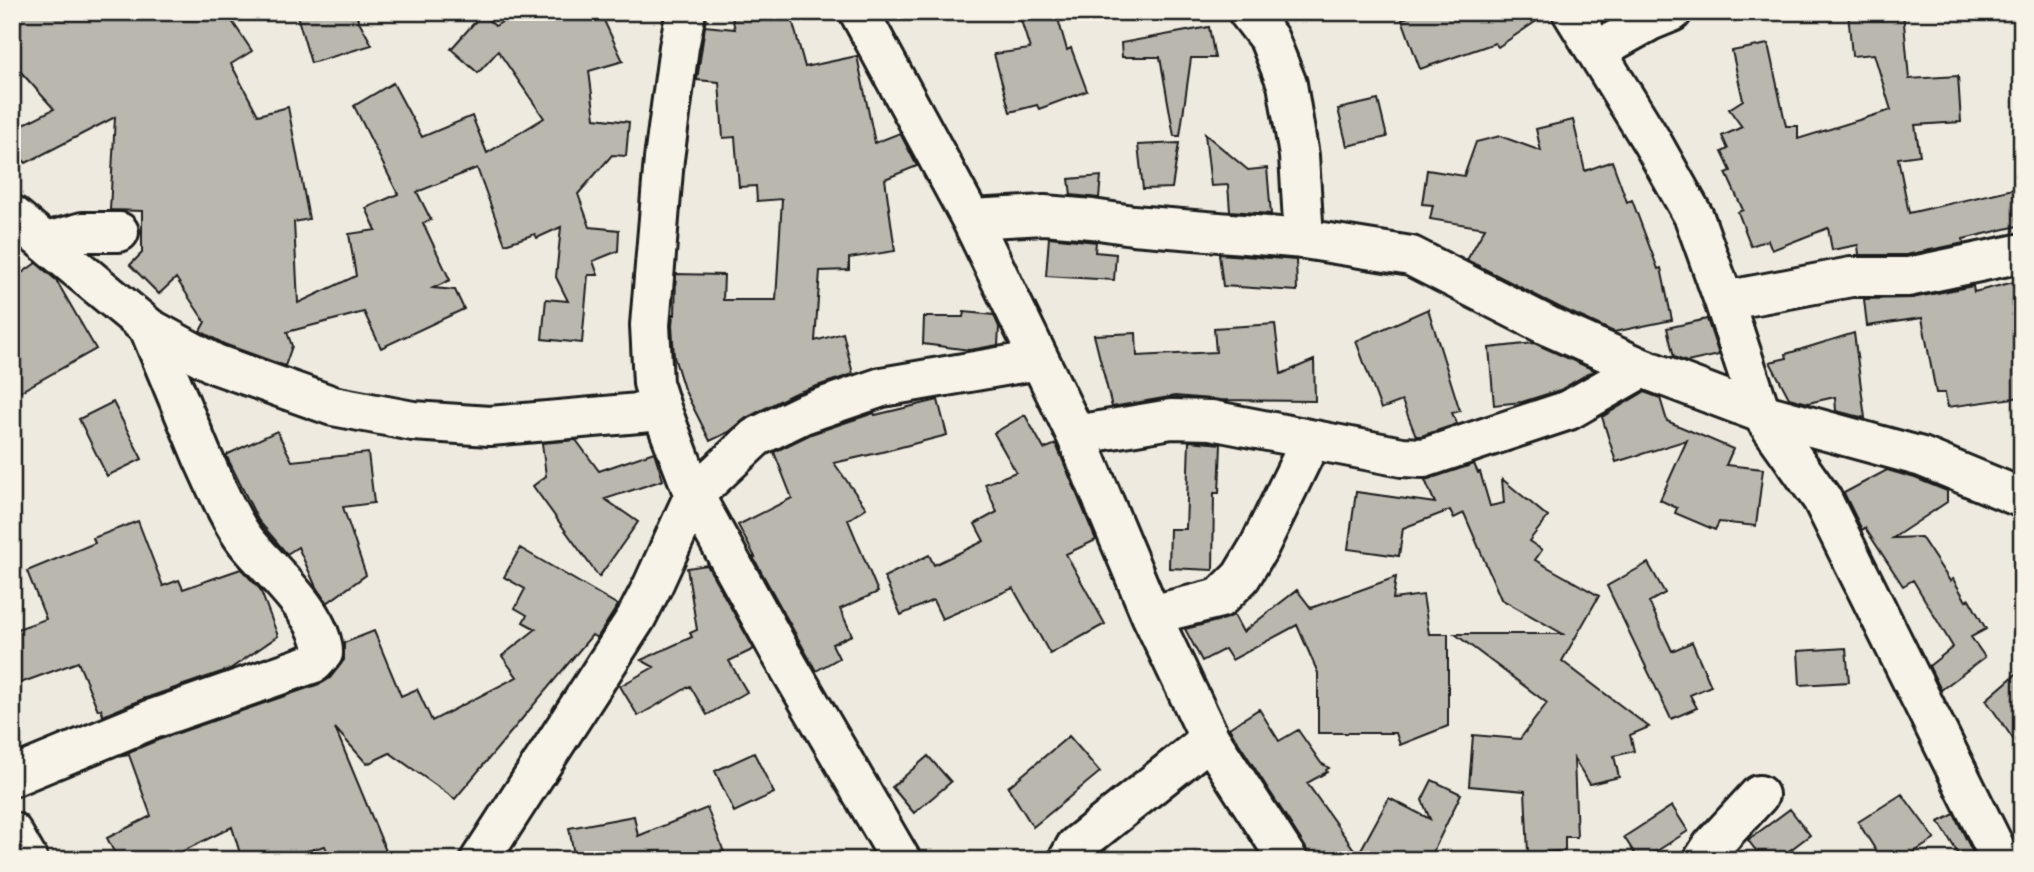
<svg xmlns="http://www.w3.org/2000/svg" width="2034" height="872" font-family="Mali,sans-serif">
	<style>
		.building { fill: #bab7af; stroke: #1c1c1c; stroke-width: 2 }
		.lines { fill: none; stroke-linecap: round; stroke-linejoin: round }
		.street-casing { stroke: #1c1c1c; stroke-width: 44 }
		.secondary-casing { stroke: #1c1c1c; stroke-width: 44 }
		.street { stroke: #f7f3e8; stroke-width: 38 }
		.secondary { stroke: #f7f3e8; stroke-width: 38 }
	</style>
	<rect width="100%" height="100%" fill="#eeeae0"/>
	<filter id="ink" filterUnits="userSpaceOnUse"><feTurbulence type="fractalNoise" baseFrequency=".0143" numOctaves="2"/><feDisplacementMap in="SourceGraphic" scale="14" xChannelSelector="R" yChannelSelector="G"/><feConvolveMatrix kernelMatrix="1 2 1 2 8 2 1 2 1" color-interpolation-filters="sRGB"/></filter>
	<g filter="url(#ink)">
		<path class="building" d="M 12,12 L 226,12 L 252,51 L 231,64 L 258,115 L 288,107 L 309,219 L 294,222 L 298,303 L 356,276 L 349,234 L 376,230 L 366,208 L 398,194 L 354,106 L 393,83 L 422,137 L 472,116 L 487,153 L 544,118 L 498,51 L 478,73 L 451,49 L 482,14 L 495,26 L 519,12 L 600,12 L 623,61 L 589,71 L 595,118 L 629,122 L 626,156 L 612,155 L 578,194 L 590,227 L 619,230 L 618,251 L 593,261 L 598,275 L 588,275 L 582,343 L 542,339 L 546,299 L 568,301 L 556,277 L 561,227 L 537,238 L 535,234 L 505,244 L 477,168 L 417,192 L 431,220 L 423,223 L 450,280 L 433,288 L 455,290 L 464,309 L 381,348 L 364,312 L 287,332 L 292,346 L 285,366 L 224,344 L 200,331 L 205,322 L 176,278 L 159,294 L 130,265 L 142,253 L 142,211 L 110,210 L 115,117 L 26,163 L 15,152 L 12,146 L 12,130 L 54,109 L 12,62 Z
			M 296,12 L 354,12 L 372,45 L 311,63 Z
			M 750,12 L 790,12 L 805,67 L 857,56 L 875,143 L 900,133 L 917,166 L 885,179 L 895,251 L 849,258 L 849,270 L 820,271 L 815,341 L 843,333 L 853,374 L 793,394 L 746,418 L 729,432 L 710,441 L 684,389 L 674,357 L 672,325 L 673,315 L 675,315 L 676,274 L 724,275 L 723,300 L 776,300 L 782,199 L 757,201 L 756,186 L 739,187 L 735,137 L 723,138 L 719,82 L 697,80 L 705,26 L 735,29 L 732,17 Z
			M 1035,12 L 1056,12 L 1067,50 L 1071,48 L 1087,91 L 1039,109 L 1037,105 L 1010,112 L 994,54 L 1030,49 L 1020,17 Z
			M 1423,12 L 1550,12 L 1498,47 L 1495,43 L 1420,69 L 1402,19 Z
			M 1848,12 L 1903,12 L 1909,79 L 1958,76 L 1961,122 L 1915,125 L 1920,155 L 1898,158 L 1909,213 L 2022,187 L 2022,225 L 1963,239 L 1964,243 L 1906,255 L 1859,255 L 1858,245 L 1832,250 L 1828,228 L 1772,250 L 1768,240 L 1751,246 L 1738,212 L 1743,210 L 1726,173 L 1731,171 L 1722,152 L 1728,149 L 1722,136 L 1742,127 L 1729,109 L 1743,100 L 1732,51 L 1768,44 L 1786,126 L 1798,126 L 1798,139 L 1891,110 L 1874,54 L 1852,56 Z
			M 1209,27 L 1215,58 L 1191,58 L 1180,136 L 1174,136 L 1160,57 L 1122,57 L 1121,43 Z
			M 1378,100 L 1387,137 L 1347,146 L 1338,109 Z
			M 1573,120 L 1585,171 L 1612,161 L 1627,202 L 1632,200 L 1658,269 L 1661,268 L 1672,320 L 1614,332 L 1559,307 L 1467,260 L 1485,228 L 1430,219 L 1433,205 L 1422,204 L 1427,170 L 1464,176 L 1476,142 L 1500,136 L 1541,151 L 1536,129 Z
			M 1205,134 L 1248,170 L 1267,168 L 1271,214 L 1230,211 L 1228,185 L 1211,186 Z
			M 1179,143 L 1172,188 L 1143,189 L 1138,145 Z
			M 1101,176 L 1099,198 L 1071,195 L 1069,179 Z
			M 1049,237 L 1096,242 L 1095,252 L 1116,254 L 1114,280 L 1046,276 Z
			M 1219,254 L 1296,260 L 1297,291 L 1223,286 Z
			M 36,263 L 56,280 L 96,349 L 12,396 L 12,280 Z
			M 2022,280 L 2022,397 L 1948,407 L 1945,393 L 1936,393 L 1922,318 L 1867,326 L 1864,299 L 1912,298 L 1973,286 L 1974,292 Z
			M 1428,309 L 1460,411 L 1452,413 L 1457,424 L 1421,436 L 1416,436 L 1402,401 L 1381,409 L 1356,341 Z
			M 964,312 L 994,315 L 999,327 L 998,345 L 970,350 L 923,344 L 924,317 L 963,317 Z
			M 1707,319 L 1719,355 L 1687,362 L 1674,357 L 1667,328 Z
			M 1275,324 L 1281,374 L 1314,360 L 1315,401 L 1221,400 L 1175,396 L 1112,407 L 1094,335 L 1136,333 L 1137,356 L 1216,352 L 1214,328 Z
			M 1854,333 L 1865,418 L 1836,411 L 1835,397 L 1808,403 L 1789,398 L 1770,362 L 1787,358 L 1786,354 Z
			M 1534,343 L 1594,370 L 1560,390 L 1522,402 L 1494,405 L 1489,348 Z
			M 1644,392 L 1660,398 L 1667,421 L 1733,449 L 1726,465 L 1763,469 L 1756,526 L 1719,522 L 1715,530 L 1675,513 L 1677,508 L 1660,500 L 1687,440 L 1616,462 L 1602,417 Z
			M 938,400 L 947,435 L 882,452 L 834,463 L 866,508 L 848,520 L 878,592 L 840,609 L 852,635 L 832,644 L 839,658 L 816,671 L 753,557 L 755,557 L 738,525 L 792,498 L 774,452 L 811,434 L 874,413 L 875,415 Z
			M 113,402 L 142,459 L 107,476 L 79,419 Z
			M 1025,415 L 1044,449 L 1056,444 L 1096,540 L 1066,554 L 1105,624 L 1050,654 L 1013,588 L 942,619 L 933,600 L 901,615 L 884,577 L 929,555 L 934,565 L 984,541 L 975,524 L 997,512 L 985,484 L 1016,472 L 994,433 Z
			M 277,431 L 292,461 L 368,453 L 374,503 L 343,507 L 366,575 L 327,603 L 316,587 L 298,547 L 287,554 L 258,520 L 226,455 Z
			M 576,440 L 599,471 L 654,452 L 663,480 L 605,499 L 638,522 L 599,577 L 533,486 L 546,476 L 542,443 Z
			M 1189,441 L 1221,444 L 1219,493 L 1214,493 L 1213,570 L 1169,568 L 1170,529 L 1186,529 Z
			M 1474,464 L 1478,473 L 1480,472 L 1490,506 L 1504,503 L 1502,479 L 1548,517 L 1529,541 L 1542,550 L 1535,560 L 1599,596 L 1562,661 L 1649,727 L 1630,735 L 1634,751 L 1614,756 L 1619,777 L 1590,784 L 1574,759 L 1577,837 L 1565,837 L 1565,851 L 1528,853 L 1525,791 L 1469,786 L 1473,735 L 1520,739 L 1547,703 L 1455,634 L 1563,634 L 1501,599 L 1464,513 L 1454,518 L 1450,510 L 1403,528 L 1399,556 L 1348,549 L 1356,492 L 1435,503 L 1425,480 Z
			M 1887,470 L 1915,478 L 1947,491 L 1947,502 L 1893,538 L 1921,537 L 1950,581 L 1953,579 L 1966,601 L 1969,599 L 1986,629 L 1971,637 L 1985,657 L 1941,690 L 1929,666 L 1953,647 L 1913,580 L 1903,586 L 1865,528 L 1862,530 L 1844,493 Z
			M 138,521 L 163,586 L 179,580 L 183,589 L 241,569 L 260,589 L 278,636 L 230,669 L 143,699 L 103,716 L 101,709 L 98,710 L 78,662 L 12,686 L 12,631 L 46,619 L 27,571 L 95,543 L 93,538 Z
			M 520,548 L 618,605 L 597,638 L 592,635 L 455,799 L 390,753 L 367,764 L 335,728 L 386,851 L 364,860 L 331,860 L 325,846 L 274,860 L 242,860 L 232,827 L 165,860 L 118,860 L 107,838 L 151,816 L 129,755 L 117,757 L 158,740 L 322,683 L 330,678 L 344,660 L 344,643 L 374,631 L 401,696 L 417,689 L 432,721 L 517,677 L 502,656 L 536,629 L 523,622 L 527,615 L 515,608 L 525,589 L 504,577 Z
			M 1648,563 L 1665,593 L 1649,602 L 1672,651 L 1692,642 L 1711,686 L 1690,695 L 1697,708 L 1671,719 L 1607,586 Z
			M 707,565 L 754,649 L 729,661 L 747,692 L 707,715 L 690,686 L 638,716 L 620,686 L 654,667 L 641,660 L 692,637 L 690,633 L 697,630 L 687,568 Z
			M 1396,577 L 1393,599 L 1423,595 L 1429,634 L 1448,634 L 1448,726 L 1400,745 L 1396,733 L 1318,733 L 1318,673 L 1297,625 L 1232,660 L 1225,649 L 1202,661 L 1185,629 L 1225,619 L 1234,615 L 1243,632 L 1297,590 L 1311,608 Z
			M 1846,648 L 1849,682 L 1800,685 L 1798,651 Z
			M 2022,669 L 2022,705 L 2018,746 L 1986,700 Z
			M 1259,709 L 1279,741 L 1298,730 L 1321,763 L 1329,768 L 1326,770 L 1327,772 L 1307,783 L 1358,855 L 1389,798 L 1430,819 L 1422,800 L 1432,780 L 1461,794 L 1429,860 L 1310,860 L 1306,848 L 1229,728 Z
			M 1069,736 L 1100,772 L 1033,827 L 1008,787 Z
			M 754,753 L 774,793 L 734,812 L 715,771 Z
			M 928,756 L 951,782 L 914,813 L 892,787 Z
			M 1902,794 L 1935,839 L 1901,860 L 1882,860 L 1858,822 Z
			M 1672,806 L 1688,831 L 1643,860 L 1639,860 L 1624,837 Z
			M 707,808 L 727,860 L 575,860 L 569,828 L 634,816 L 638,836 Z
			M 1790,809 L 1810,835 L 1777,860 L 1763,860 L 1748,840 Z
			M 1954,814 L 1975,857 L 1970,860 L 1962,860 L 1939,822 Z"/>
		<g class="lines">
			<g class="street-casing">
				<path id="street" d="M 686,12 L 679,47 L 664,159 L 650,325 L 653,383 L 662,411 L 694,495 L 780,652 L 901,860
					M 859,12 L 971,219 L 1076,435 L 1151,615 L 1210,739 L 1288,860
					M 1248,12 L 1269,39 L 1287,84 L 1299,156 L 1304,239
					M 1572,12 L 1652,142 L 1694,217 L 1724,301 L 1761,413 L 1822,499 L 2001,860
					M 1596,51 L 1650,21 L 1672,12
					M 12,215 L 149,328 L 215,364 L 333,406 L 413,421 L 490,426 L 662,411
					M 971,219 L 1044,215 L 1092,219 L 1133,225 L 1304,239 L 1411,256 L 1550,327 L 1642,368 L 1761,413 L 1922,457 L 2022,498
					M 46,242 L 83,232 L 119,232
					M 1724,301 L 1851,277 L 1908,277 L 2022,253
					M 1076,435 L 1171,419 L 1211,420 L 1402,457 L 1424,458 L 1569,410 L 1642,368
					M 1151,615 L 1220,598 L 1241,577 L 1259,547 L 1311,440
					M 12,777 L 150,720 L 314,663 L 323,653 C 323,615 269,570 246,541 C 229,519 214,482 202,456 C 184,413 167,371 149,328
					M 480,860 L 636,618 L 653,585 L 694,495 L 756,437 L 803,414 L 882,387 L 1039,360
					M 1068,860 L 1076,846 L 1210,739
					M 1703,860 L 1712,846 L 1759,795"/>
			</g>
			<g class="secondary-casing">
				<path id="secondary" d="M 12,832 L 28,860"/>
			</g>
			<use href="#street" class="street"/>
			<use href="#secondary" class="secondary"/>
		</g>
	</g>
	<rect width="2034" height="872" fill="none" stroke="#f7f3e8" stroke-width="42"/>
	<rect x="21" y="21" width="1992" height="830" fill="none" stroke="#1c1c1c" stroke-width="2.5" filter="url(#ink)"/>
</svg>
